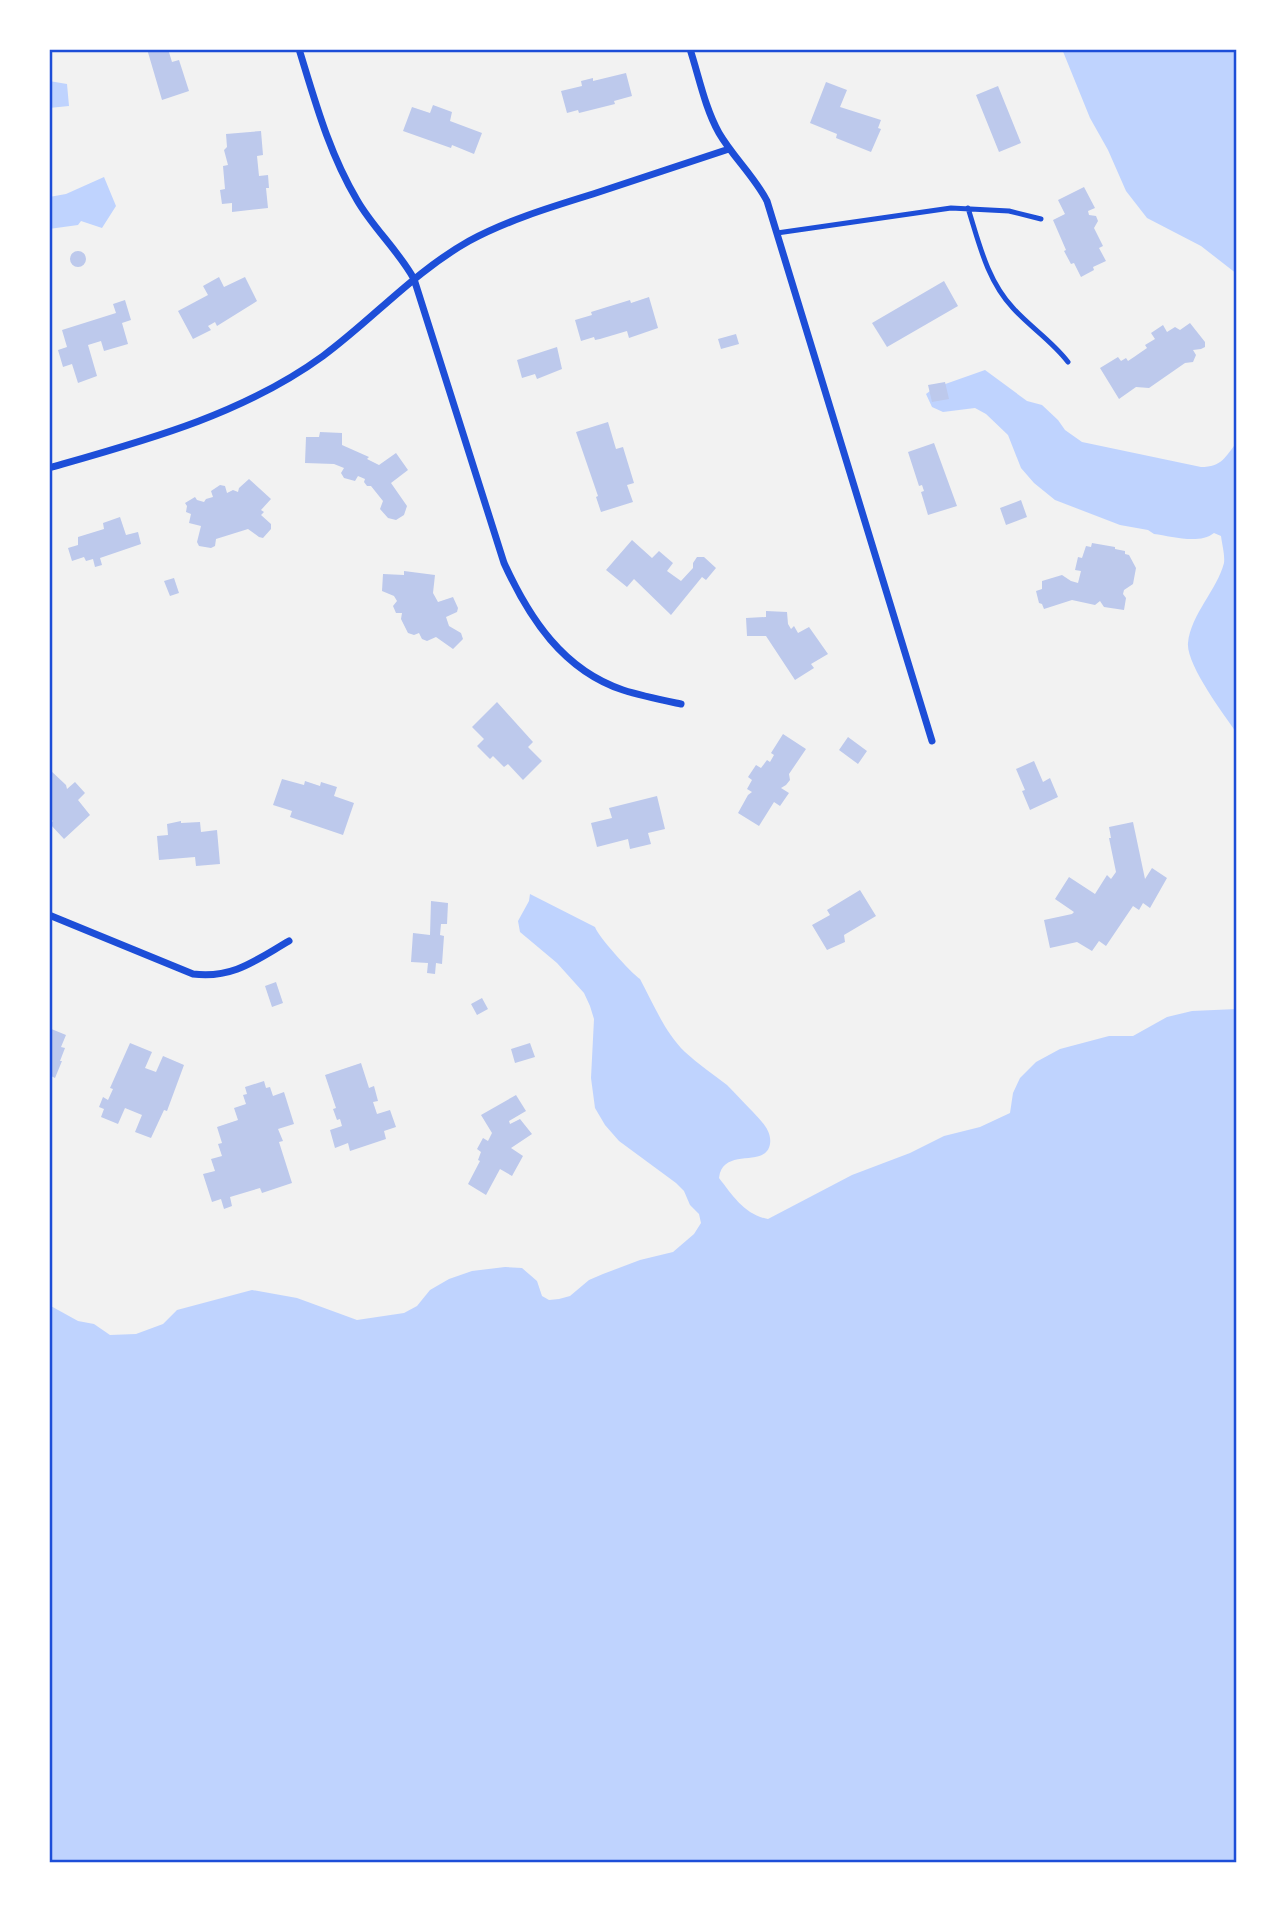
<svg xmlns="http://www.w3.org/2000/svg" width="1286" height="1912" font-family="Barlow,sans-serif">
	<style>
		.water { fill: #bfd3fe }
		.building { fill: #bdc9ec }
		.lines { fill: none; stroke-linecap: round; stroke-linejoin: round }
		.service { stroke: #1d4ed8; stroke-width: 5 }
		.minor { stroke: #1d4ed8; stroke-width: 7 }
		.neatline { fill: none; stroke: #1d4ed8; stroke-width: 2.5 }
	</style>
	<rect width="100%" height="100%" fill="#f2f2f2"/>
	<path class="water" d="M 1062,49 L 1237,49 L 1237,274 L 1201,246 L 1147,218 L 1126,191 L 1108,150 L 1090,118 Z
		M 49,81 L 67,84 L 69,106 L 49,108 Z
		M 104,177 L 116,206 L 102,228 L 81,221 L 78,225 L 49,229 L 49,197 L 66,194 Z
		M 985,370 L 1027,401 L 1042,405 L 1058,420 L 1065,430 L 1082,442 L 1201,467 C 1222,467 1225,457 1237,442 L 1237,733 C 1224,715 1186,664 1188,643 C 1191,614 1217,590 1224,563 C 1225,555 1222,544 1221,536 L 1214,533 C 1199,545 1171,536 1154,534 L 1148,530 L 1120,525 L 1055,500 L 1034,483 L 1021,468 L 1008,435 L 986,414 L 975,408 L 943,412 L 932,407 L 926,394 L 934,388 Z
		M 530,894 L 595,927 C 597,935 631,973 640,979 C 653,1003 665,1033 685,1052 C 698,1064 713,1074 727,1085 C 736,1094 744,1103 753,1112 C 761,1121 772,1130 770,1144 C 766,1169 723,1146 719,1178 C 733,1196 745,1215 768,1219 L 852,1175 L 910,1153 L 944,1136 L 980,1127 L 1010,1113 L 1013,1093 L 1020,1078 L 1036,1062 L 1060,1049 L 1109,1036 L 1133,1036 L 1167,1017 L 1192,1011 L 1237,1009 L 1237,1863 L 49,1863 L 49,1305 L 78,1321 L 94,1324 L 110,1335 L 136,1334 L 163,1324 L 177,1310 L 252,1290 L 297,1298 L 357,1320 L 404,1313 L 417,1306 L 430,1290 L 449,1279 L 472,1271 L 505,1267 L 522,1268 L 537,1281 L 542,1296 L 549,1300 L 559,1299 L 570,1296 L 589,1280 L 603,1274 L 640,1260 L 673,1252 L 694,1234 L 701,1223 L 699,1214 L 690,1205 L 684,1191 L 676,1183 L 619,1141 L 605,1125 L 595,1108 L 591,1078 L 594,1019 L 590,1006 L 584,993 L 557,963 L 520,932 L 518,921 L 529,901 Z"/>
	<path class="building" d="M 147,49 L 168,49 L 172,62 L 179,60 L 189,91 L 162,100 Z
		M 626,73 L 632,96 L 614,101 L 615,104 L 579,113 L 578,110 L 567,113 L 561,91 L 582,86 L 581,81 L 593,78 L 593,81 Z
		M 826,82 L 847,90 L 840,107 L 881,120 L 878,128 L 881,129 L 871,152 L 836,138 L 837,134 L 810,123 Z
		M 998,86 L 1021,143 L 999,152 L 976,95 Z
		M 433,105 L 452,112 L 450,121 L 482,133 L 474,154 L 452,145 L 451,148 L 403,131 L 412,107 L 430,113 Z
		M 261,131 L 263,155 L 257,156 L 259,176 L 268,175 L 269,188 L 266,188 L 268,208 L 232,212 L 232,203 L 222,204 L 220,190 L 225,189 L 223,166 L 228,165 L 224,150 L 227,147 L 226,134 Z
		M 1084,187 L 1095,208 L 1088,211 L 1089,215 L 1096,216 L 1098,221 L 1094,228 L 1103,246 L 1099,248 L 1106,261 L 1093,267 L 1094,270 L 1081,277 L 1074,263 L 1071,264 L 1064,251 L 1066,250 L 1053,220 L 1065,214 L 1058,200 Z
		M70 259a8 8 0 1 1 16 0a8 8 0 1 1-16 0Z
		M 219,277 L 224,287 L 245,277 L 257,301 L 217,326 L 215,322 L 208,326 L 211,330 L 193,339 L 178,311 L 208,295 L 203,286 Z
		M 944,281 L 958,306 L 887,347 L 872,323 Z
		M 649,297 L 658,328 L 629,338 L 627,331 L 600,339 L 595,340 L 594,337 L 581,341 L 575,320 L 592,315 L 591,312 L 630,300 L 631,303 Z
		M 125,300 L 131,320 L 122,323 L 128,344 L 104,351 L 101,341 L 88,345 L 97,376 L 78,383 L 72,364 L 63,367 L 58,350 L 67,347 L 62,330 L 116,313 L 113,304 Z
		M 1190,323 L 1205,342 L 1205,347 L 1201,349 L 1193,350 L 1196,355 L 1193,362 L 1185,363 L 1149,388 L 1136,387 L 1119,399 L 1100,368 L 1118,357 L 1121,361 L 1126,358 L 1128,361 L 1134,357 L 1147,348 L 1145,345 L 1155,339 L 1151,333 L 1163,325 L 1167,332 L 1175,327 L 1180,330 Z
		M 736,334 L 739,344 L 721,349 L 718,339 Z
		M 557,347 L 562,369 L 537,379 L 535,374 L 522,378 L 517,360 Z
		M 945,382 L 949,399 L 932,402 L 928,385 Z
		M 608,422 L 616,449 L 623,447 L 634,483 L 627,485 L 633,502 L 601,512 L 596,497 L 598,496 L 576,432 Z
		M 320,432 L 342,433 L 342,445 L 369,457 L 367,459 L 379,465 L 396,453 L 408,470 L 391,483 L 407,506 L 404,515 L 396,520 L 388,518 L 380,509 L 383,501 L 371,486 L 367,486 L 364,482 L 365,479 L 358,476 L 355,481 L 344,478 L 341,473 L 344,468 L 334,464 L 305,463 L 306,437 L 319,437 Z
		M 934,443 L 957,506 L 928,515 L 921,492 L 924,491 L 922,485 L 919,486 L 908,452 Z
		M 249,479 L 271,499 L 261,510 L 264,512 L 261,515 L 271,524 L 271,529 L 263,538 L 259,537 L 248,529 L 216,539 L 215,546 L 211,548 L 199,546 L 197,542 L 201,526 L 189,523 L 191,514 L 186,512 L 187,506 L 185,503 L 195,497 L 197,500 L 204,502 L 206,499 L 213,497 L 211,491 L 220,485 L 225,486 L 227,493 L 233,490 L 238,492 L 239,488 Z
		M 1021,500 L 1027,517 L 1006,525 L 1000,508 Z
		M 120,517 L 126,535 L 138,532 L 141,544 L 100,558 L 102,565 L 95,567 L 93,559 L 86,561 L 84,557 L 72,561 L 68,548 L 78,545 L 78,537 L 104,529 L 103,523 Z
		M 632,540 L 652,558 L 659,551 L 673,563 L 667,571 L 681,581 L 693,568 L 693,563 L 697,557 L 704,557 L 716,568 L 706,580 L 702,577 L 671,615 L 634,579 L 627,587 L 606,570 Z
		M 1092,543 L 1115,547 L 1115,549 L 1125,551 L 1125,554 L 1129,555 L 1136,568 L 1133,584 L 1124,590 L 1123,594 L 1126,598 L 1124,610 L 1104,607 L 1100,601 L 1095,605 L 1072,600 L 1044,609 L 1042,604 L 1039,603 L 1036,591 L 1042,589 L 1042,581 L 1062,575 L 1071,581 L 1078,583 L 1081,571 L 1075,570 L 1078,557 L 1082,558 L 1086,546 L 1091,547 Z
		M 404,571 L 435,575 L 433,593 L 438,602 L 453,597 L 458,608 L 457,612 L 446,617 L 449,626 L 461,633 L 463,639 L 453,649 L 436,637 L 427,641 L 422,639 L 419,633 L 414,635 L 408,633 L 401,619 L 402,613 L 396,613 L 393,606 L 397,601 L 394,596 L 382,591 L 383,574 L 404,575 Z
		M 174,578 L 179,593 L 170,596 L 164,581 Z
		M 766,611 L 787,612 L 788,624 L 791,629 L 794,626 L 798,633 L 809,627 L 828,654 L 811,664 L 814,668 L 795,680 L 766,636 L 747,636 L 746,618 L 766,617 Z
		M 497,702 L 533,742 L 528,747 L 542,761 L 523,780 L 508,764 L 504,767 L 493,756 L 490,759 L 477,746 L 484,739 L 472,727 Z
		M 783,734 L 806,749 L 789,774 L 790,780 L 786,785 L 781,788 L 789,793 L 780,806 L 774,802 L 759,826 L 738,813 L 748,795 L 752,792 L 747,789 L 752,780 L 748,777 L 756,765 L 761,768 L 767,760 L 770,762 L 774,755 L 771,753 Z
		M 848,737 L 867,751 L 858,764 L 839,750 Z
		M 1034,761 L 1043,782 L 1050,778 L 1058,797 L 1030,810 L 1022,791 L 1025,790 L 1016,769 Z
		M 49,769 L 66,785 L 67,789 L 75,782 L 85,793 L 78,800 L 90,815 L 64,839 L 50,824 L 53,821 L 49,817 Z
		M 282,779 L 304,785 L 305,781 L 320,786 L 321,782 L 337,787 L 334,796 L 354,803 L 343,835 L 290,817 L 292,811 L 273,805 Z
		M 657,796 L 665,829 L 648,833 L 651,844 L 630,849 L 628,839 L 597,847 L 591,823 L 612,818 L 609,808 Z
		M 181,821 L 181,823 L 200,822 L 201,832 L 217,830 L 220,864 L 196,866 L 195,857 L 159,860 L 157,836 L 168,835 L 167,824 Z
		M 1133,822 L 1145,879 L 1152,868 L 1167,878 L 1150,908 L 1143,903 L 1139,910 L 1133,906 L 1106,946 L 1099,941 L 1092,951 L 1077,942 L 1050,948 L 1044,920 L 1072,914 L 1074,912 L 1055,899 L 1069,877 L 1095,894 L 1107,875 L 1111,879 L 1116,872 L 1109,838 L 1111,838 L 1109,827 Z
		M 860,890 L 876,916 L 844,935 L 845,942 L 827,950 L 812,925 L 830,915 L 827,910 Z
		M 431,901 L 448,903 L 447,924 L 441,924 L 440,935 L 444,936 L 442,964 L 436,963 L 435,974 L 427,973 L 428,963 L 411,962 L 413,933 L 430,935 Z
		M 276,982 L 283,1003 L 272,1007 L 265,986 Z
		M 482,998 L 488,1009 L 477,1015 L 471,1004 Z
		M 49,1028 L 66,1035 L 61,1047 L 65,1048 L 60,1061 L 62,1061 L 55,1078 L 49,1075 Z
		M 130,1043 L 152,1052 L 145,1068 L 156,1072 L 163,1056 L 184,1065 L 167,1111 L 164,1110 L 151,1138 L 135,1132 L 142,1115 L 125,1108 L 118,1124 L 101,1117 L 104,1109 L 99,1107 L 103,1097 L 108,1100 L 113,1089 L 110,1088 Z
		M 530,1043 L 535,1057 L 515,1063 L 511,1049 Z
		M 361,1063 L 369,1088 L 374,1086 L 378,1101 L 373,1102 L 377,1114 L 390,1110 L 396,1127 L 384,1131 L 386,1139 L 350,1151 L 348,1143 L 335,1148 L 330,1130 L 342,1126 L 340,1119 L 337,1120 L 333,1109 L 336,1108 L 325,1075 Z
		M 264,1081 L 266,1088 L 270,1087 L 273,1096 L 284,1092 L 294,1124 L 278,1129 L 283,1141 L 279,1142 L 292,1183 L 262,1193 L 260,1188 L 230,1197 L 232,1206 L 224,1209 L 221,1199 L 212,1202 L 203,1174 L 215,1171 L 211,1159 L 222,1156 L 218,1144 L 222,1143 L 217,1127 L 238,1120 L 234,1108 L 246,1104 L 243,1095 L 247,1094 L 245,1087 Z
		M 516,1095 L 526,1111 L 509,1121 L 510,1124 L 520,1119 L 532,1134 L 511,1148 L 523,1156 L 512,1176 L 500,1169 L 486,1195 L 468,1184 L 480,1161 L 478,1160 L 481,1152 L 477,1149 L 483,1138 L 488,1141 L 492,1133 L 481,1115 Z"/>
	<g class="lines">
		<path class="service" d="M 968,208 C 979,243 987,280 1013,308 C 1030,327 1052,341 1068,362
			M 777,233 L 951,208 L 1009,211 L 1041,219"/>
		<path class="minor" d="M 299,49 C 315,101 329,153 357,200 C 373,228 398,250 414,279 L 504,563 C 529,618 563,670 623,690 C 642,696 662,700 681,704
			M 690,49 C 699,77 705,108 719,133 C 733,157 754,176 767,201 L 932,741
			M 49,468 C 144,441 242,415 323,356 C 373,319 414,272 469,241 C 508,220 551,207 593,194 C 638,179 684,164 729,149
			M 49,915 L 193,974 C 233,979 256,960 289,941"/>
	</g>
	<rect width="1286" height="1912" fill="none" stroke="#ffffff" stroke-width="102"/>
	<rect x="51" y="51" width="1184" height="1810" class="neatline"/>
</svg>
